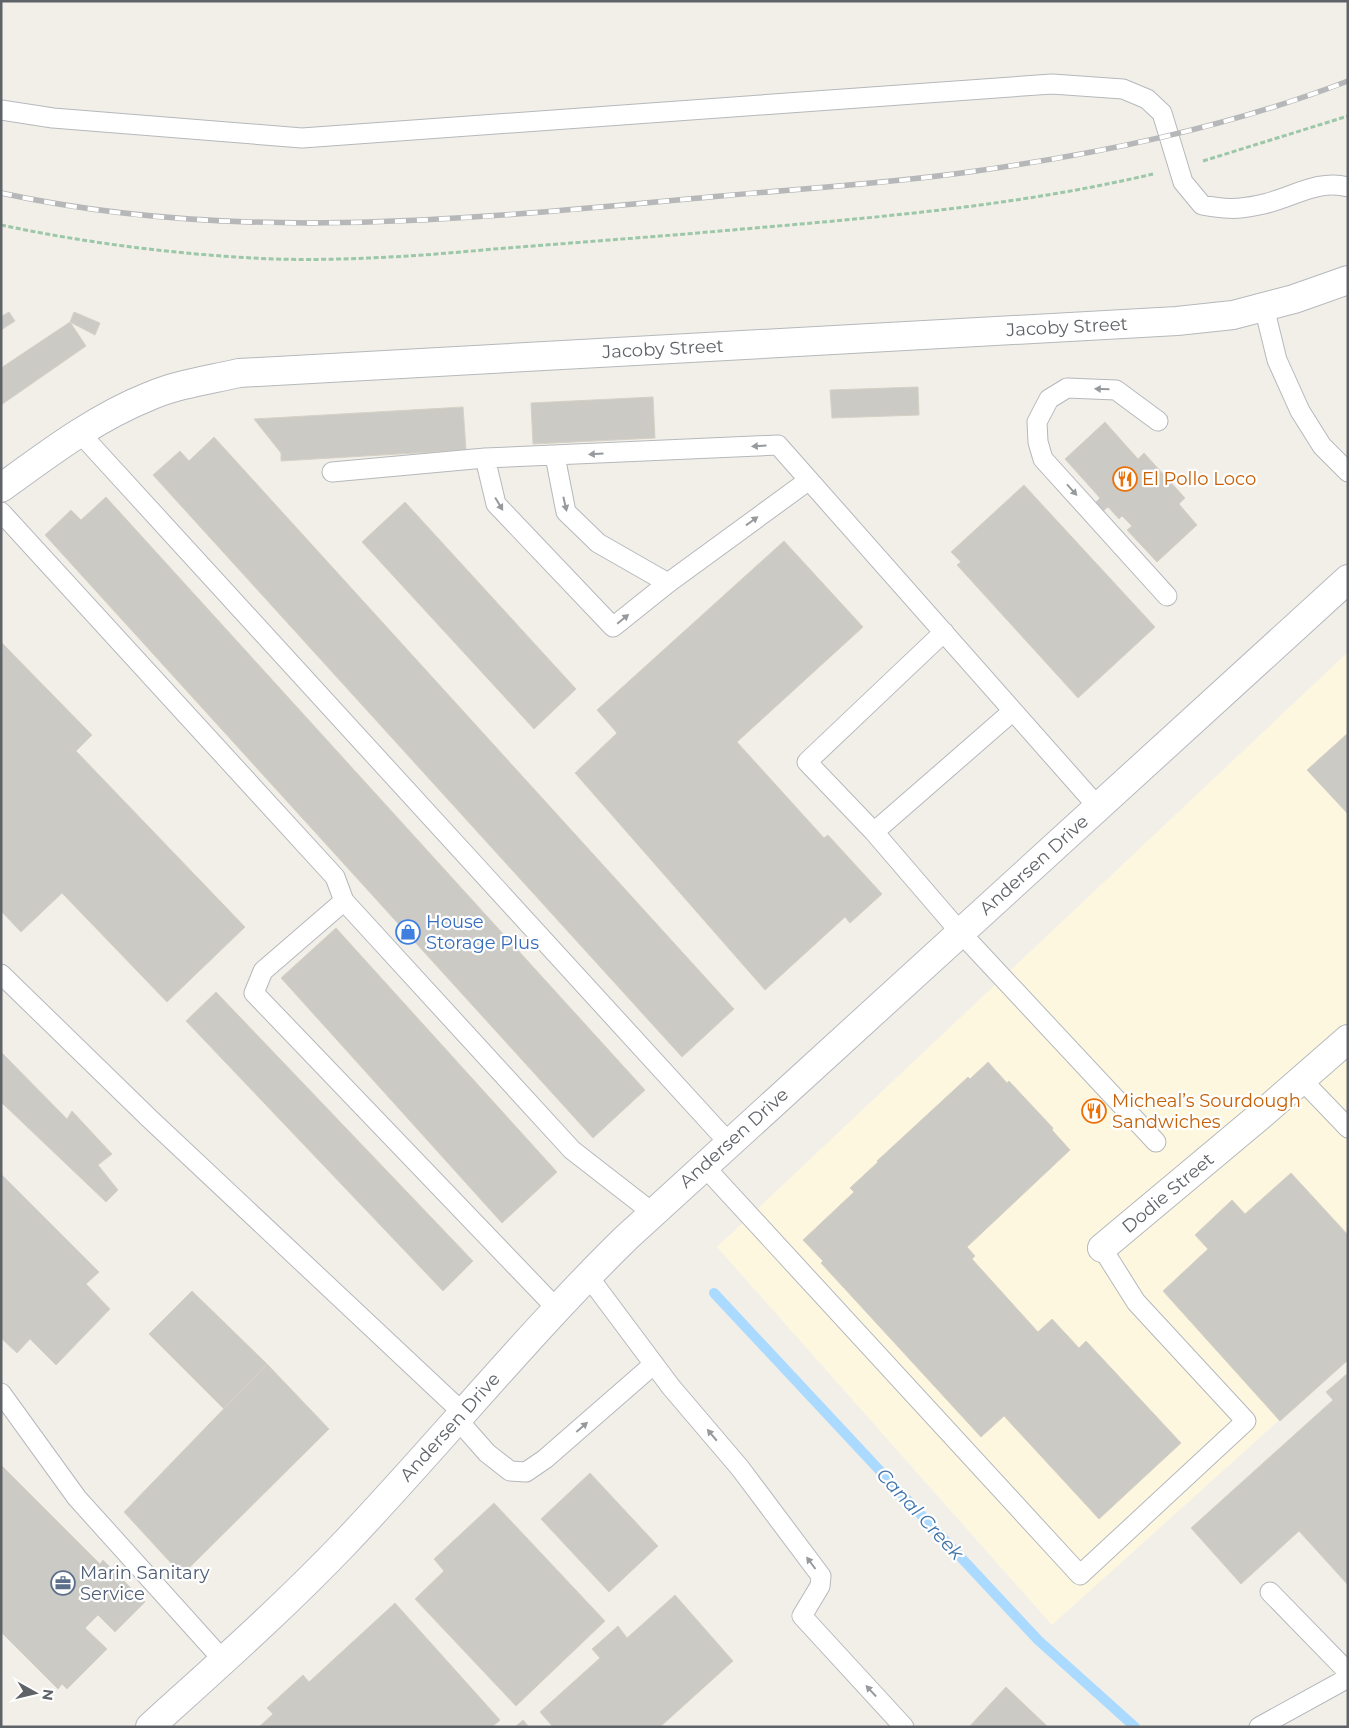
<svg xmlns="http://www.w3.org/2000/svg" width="1349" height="1728" font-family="Montserrat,sans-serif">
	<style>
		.commercial { fill: #fef7e0 }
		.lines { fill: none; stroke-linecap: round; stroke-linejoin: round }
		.stream { stroke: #aadaff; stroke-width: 10 }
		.building { fill: #cccac5; stroke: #d6d1c6 }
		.service-casing { stroke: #b5b8bc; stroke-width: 21 }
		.minor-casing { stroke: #b5b8bc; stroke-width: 30 }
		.secondary-casing { stroke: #b6babf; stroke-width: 30 }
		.path { stroke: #9cc7a9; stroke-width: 3; stroke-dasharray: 5 2.5; stroke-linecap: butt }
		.service { stroke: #fff; stroke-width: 19 }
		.minor { stroke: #fff; stroke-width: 28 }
		.secondary { stroke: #fff; stroke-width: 28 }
		.rail-casing { stroke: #b6b7b8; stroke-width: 5.5 }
		.rail { stroke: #fff; stroke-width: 4; stroke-dasharray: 11; stroke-linecap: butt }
		.oneway { fill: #979a9d }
		.labels { text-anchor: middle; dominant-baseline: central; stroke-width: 4.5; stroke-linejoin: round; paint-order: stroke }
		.street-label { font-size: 18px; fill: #5f6368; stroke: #fff }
		.food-label { font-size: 18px; fill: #c56008; stroke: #fff; text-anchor: start }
		.shop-label { font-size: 18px; fill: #366cbe; stroke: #fff; text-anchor: start }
		.service-label { font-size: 18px; fill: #4e5e75; stroke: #fff; text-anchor: start }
		.water-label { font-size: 19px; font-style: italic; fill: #4174aa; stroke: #fff }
	</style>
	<rect width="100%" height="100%" fill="#f1efe8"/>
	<path class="commercial" d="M 1348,652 L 1348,1358 L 1052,1625 L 717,1247 Z"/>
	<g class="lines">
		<path class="stream" d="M 714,1293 L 1038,1640 L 1135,1727"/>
	</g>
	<path class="building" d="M 9,312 L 15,321 L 1,330 L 1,315 L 2,316 Z
		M 74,312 L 100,323 L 95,335 L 70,322 Z
		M 70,322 L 86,346 L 1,405 L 1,368 Z
		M 918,387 L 919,415 L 832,418 L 830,390 Z
		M 653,397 L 655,438 L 533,444 L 531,403 Z
		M 463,407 L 466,450 L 281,461 L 281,453 L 254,419 Z
		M 1105,422 L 1138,459 L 1144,453 L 1185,498 L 1179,504 L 1197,525 L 1157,562 L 1127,530 L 1132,526 L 1122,516 L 1119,519 L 1108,507 L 1102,512 L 1094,504 L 1100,498 L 1065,459 Z
		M 214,437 L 734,1009 L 682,1057 L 153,475 L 180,451 L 189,461 Z
		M 1024,485 L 1155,627 L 1078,698 L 957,565 L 961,562 L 951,552 Z
		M 106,497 L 645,1090 L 593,1138 L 45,535 L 71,510 L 81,520 Z
		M 405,502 L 576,689 L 534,729 L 362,542 Z
		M 784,541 L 863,627 L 737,742 L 824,838 L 828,835 L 882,894 L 850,923 L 845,917 L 765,990 L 575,773 L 617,733 L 597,710 Z
		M 1,642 L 92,735 L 76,751 L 245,927 L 167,1002 L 62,893 L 21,932 L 1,911 Z
		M 1348,733 L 1348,814 L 1307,770 Z
		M 336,928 L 557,1172 L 502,1223 L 281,978 Z
		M 216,992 L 473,1261 L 443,1291 L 186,1021 Z
		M 1,1052 L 67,1119 L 72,1111 L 112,1154 L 98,1165 L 118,1190 L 106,1202 L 1,1102 Z
		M 988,1062 L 1007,1083 L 1009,1081 L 1053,1128 L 1052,1130 L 1070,1150 L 967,1247 L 975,1256 L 972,1259 L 1038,1332 L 1052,1319 L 1079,1348 L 1086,1341 L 1181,1443 L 1099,1519 L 1004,1416 L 981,1437 L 821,1263 L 823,1261 L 803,1240 L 854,1192 L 850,1188 L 878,1162 L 877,1161 L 968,1077 L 970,1079 Z
		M 1291,1173 L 1348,1235 L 1348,1360 L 1280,1421 L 1163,1291 L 1208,1249 L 1195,1235 L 1232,1200 L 1245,1214 Z
		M 1,1174 L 99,1272 L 86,1284 L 110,1309 L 56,1365 L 30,1339 L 17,1353 L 1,1338 Z
		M 192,1291 L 267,1364 L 224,1409 L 149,1334 Z
		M 267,1364 L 329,1429 L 182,1575 L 124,1512 Z
		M 1348,1373 L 1348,1585 L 1299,1531 L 1241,1584 L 1191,1528 L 1333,1400 L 1326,1392 Z
		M 1,1465 L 100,1564 L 103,1560 L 145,1602 L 115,1632 L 98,1615 L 85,1628 L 107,1649 L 67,1689 L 62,1684 L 58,1689 L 1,1632 Z
		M 590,1473 L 658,1546 L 609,1592 L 541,1519 Z
		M 494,1503 L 605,1621 L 516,1706 L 415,1599 L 444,1571 L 434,1559 Z
		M 675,1595 L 733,1661 L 660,1727 L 553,1727 L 540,1712 L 600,1658 L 592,1649 L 618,1626 L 627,1638 Z
		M 395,1603 L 500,1720 L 492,1727 L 259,1727 L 273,1714 L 267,1708 L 303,1675 L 309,1682 Z
		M 1006,1687 L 1048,1727 L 969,1727 Z
		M 523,1720 L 529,1727 L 515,1727 Z"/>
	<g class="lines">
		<g class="service-casing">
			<path id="service" d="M 1,110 L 53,118 L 302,138 L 1052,84 L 1123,89 L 1147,99 L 1162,113 L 1183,182 L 1202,205 C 1223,209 1237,210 1259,205 C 1288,200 1318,178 1348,187
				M 1264,307 L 1277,360 L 1300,411 L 1322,446 L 1348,472
				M 1158,421 L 1116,390 L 1067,388 L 1049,399 L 1037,422 L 1038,442 L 1043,459 L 1167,596
				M 79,432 L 729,1143
				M 555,456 L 566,512 L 598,543 L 668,583
				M 485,458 L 496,504 L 613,627 L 668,583 L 809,480
				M 332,472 L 485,458 L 778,445 L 1098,807
				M 1,512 L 335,877 L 344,901 L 572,1150 L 653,1213
				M 1013,711 L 874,832 L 960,932 L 1156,1142
				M 874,832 L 807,762 L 944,632
				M 344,901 L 263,971 L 254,993 L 557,1309
				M 1,974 L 150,1119 L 463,1413
				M 1302,1080 L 1348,1128
				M 704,1166 L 1080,1575 L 1246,1421 L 1136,1302 L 1102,1248
				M 588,1276 L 671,1387 L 740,1468 L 821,1576 L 820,1586 L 802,1616 L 904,1727
				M 1,1393 L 77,1498 L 223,1660
				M 457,1419 L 487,1453 L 510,1471 L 526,1472 L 545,1459 L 654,1364
				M 1270,1592 L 1348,1672
				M 1259,1727 L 1348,1678"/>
		</g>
		<g class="minor-casing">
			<path id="minor" d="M 1,488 C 49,453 95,418 150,396 C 178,384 209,380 239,373 L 1177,321 L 1233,315 L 1294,299 L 1348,280
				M 1102,1248 L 1261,1115 L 1348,1039"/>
		</g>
		<g class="secondary-casing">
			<path id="secondary" d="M 150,1727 C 216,1667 283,1608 345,1543 C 440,1443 527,1335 626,1238 L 1348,579"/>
		</g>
		<path class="path" d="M 1203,161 L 1348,116
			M 1,225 C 91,244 182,255 273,259 C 347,261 420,256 494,249 C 558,244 622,239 686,234 C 842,220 1000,210 1153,174"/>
		<use href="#service" class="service"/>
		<use href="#minor" class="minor"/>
		<use href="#secondary" class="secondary"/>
		<g class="rail-casing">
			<path id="rail" d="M 1,193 C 235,244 474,219 710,197 C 796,189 883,184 969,172 C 1098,154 1226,128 1348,81"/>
		</g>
		<use href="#rail" class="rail"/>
	</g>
	<defs><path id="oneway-solid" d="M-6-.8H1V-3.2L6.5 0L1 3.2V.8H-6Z" transform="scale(1.25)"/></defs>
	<g class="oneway">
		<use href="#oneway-solid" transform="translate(1102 389) rotate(-178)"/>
		<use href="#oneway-solid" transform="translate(759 446) rotate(177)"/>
		<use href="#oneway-solid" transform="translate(596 454) rotate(177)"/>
		<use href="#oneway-solid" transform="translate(1072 490) rotate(48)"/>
		<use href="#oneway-solid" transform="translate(499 504) rotate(59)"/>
		<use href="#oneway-solid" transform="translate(565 504) rotate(77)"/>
		<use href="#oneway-solid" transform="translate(752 521) rotate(-36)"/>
		<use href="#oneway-solid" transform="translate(623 619) rotate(-39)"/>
		<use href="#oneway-solid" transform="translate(582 1427) rotate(-41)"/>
		<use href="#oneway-solid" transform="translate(712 1435) rotate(-130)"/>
		<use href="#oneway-solid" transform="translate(811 1563) rotate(-127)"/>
		<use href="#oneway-solid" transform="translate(871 1691) rotate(-133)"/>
	</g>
	<defs>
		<g id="restaurant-ring" transform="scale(1.25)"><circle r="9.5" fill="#fff" stroke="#e8710a" stroke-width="1.5"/><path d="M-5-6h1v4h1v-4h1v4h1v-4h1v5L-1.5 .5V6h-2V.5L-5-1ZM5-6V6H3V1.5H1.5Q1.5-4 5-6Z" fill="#e8710a"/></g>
		<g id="shop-ring" transform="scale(1.25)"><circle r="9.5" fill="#fff" stroke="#3f7fe0" stroke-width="1.5"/><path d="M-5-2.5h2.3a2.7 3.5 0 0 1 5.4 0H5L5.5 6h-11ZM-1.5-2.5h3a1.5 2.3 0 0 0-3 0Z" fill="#3f7fe0"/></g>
		<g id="office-ring" transform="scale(1.25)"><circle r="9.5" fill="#fff" stroke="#5c6f8a" stroke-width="1.5"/><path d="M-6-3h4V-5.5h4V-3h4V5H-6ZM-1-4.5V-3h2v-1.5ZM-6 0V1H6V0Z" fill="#5c6f8a"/></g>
	</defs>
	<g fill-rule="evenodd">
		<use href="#restaurant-ring" x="1125" y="479"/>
		<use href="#shop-ring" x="408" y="932"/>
		<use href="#restaurant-ring" x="1094" y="1111"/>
		<use href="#office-ring" x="63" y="1583"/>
	</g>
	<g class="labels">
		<g class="street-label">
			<text transform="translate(1067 327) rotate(-3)">Jacoby Street</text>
			<text transform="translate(663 349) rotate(-3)">Jacoby Street</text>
			<text transform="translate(1034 865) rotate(-42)">Andersen Drive</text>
			<text transform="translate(734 1138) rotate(-42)">Andersen Drive</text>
			<text transform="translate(1168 1193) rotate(-40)">Dodie Street</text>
			<text transform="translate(450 1427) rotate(-48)">Andersen Drive</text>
		</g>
		<g class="food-label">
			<text x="1142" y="479">El Pollo Loco</text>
			<text x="1112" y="1101">Micheal’s Sourdough<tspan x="1112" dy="21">Sandwiches</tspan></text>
		</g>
		<g class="shop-label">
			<text x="426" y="922">House<tspan x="426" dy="21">Storage Plus</tspan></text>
		</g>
		<g class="service-label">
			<text x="80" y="1573">Marin Sanitary<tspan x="80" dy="21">Service</tspan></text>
		</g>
		<g class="water-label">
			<text transform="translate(920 1514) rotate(47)">Canal Creek</text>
		</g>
	</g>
	<rect width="1349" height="1728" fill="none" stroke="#5f6368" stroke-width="5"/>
	<g transform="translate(35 1693) rotate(98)" stroke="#ffffff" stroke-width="4" paint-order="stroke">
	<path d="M0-4L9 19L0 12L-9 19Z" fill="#5f6368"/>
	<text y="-8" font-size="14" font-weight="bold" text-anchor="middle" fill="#5f6368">N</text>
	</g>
</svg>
